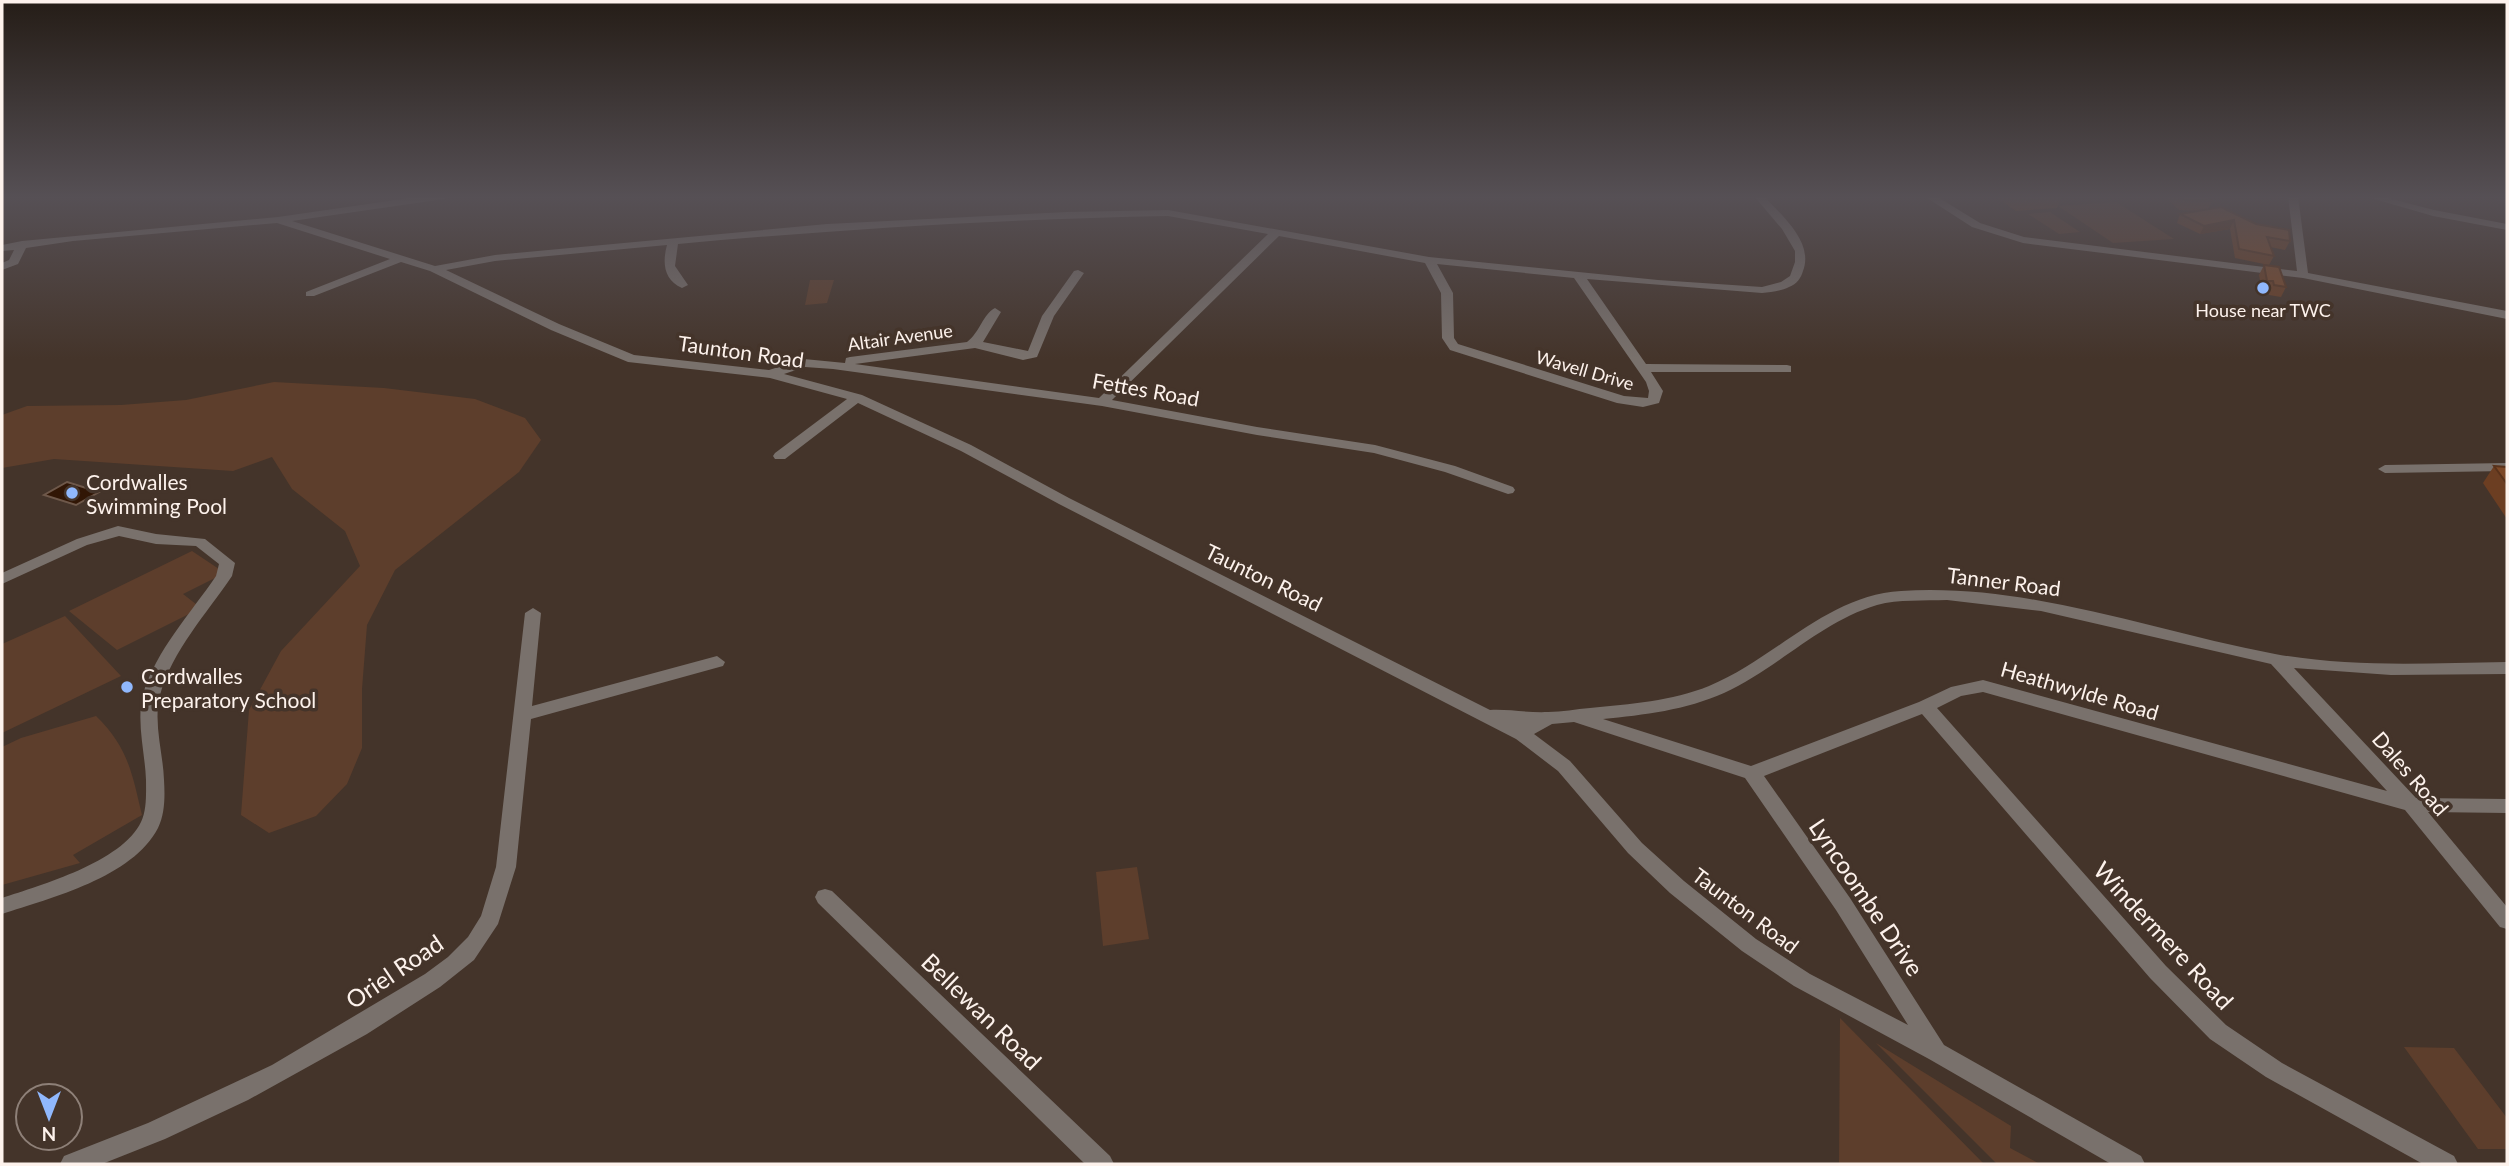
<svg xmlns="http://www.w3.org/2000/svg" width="2509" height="1166" font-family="Lato,sans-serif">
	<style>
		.green { fill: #5d3e2c }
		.water { fill: #311605; stroke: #6e584a; stroke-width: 2 }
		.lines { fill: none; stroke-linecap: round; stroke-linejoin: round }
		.minor { fill: #79716c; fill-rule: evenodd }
		.wall { fill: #6c3e22 }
		.shaded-wall { fill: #58321b }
		.building { fill: #7d4827; stroke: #58321b; stroke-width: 2 }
		.poi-dot { fill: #90b8fd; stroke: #44342a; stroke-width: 2.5 }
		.labels { text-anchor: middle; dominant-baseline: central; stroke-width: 7; stroke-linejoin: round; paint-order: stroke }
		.far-poi-label { font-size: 18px; fill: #fdf2ec; stroke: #44342a }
		.far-street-label { font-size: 18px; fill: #fdf2ec; stroke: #44342a }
		.street-label { font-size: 21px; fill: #fdf2ec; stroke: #44342a }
		.poi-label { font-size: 21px; fill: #fdf2ec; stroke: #44342a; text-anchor: start }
		.near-street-label { font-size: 24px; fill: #fdf2ec; stroke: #44342a }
	</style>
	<rect width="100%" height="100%" fill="#44342a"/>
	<path class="green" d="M 2116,202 L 2174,239 L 2113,243 L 2058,206 Z
		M 2050,212 L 2080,232 L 2059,234 L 2028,214 Z
		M 810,280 L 834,280 L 827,303 L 805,305 Z
		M 274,382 L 384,388 L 475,399 L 525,418 L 541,440 L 519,472 L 395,570 L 367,625 L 362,689 L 362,748 L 347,784 L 316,816 L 269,833 L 241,815 L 249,710 L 281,651 L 360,566 L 345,531 L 292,489 L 272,457 L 233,471 L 54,459 L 2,468 L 2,415 L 27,406 L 121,405 L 186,400 Z
		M 192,551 L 225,573 L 183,594 L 201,608 L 117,650 L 69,611 Z
		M 65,616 L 121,676 L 2,733 L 2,644 Z
		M 96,716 C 128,747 132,773 142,815 L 73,855 L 80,863 L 2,885 L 2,747 L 21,738 Z
		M 1137,867 L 1149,939 L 1103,946 L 1096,872 Z
		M 1840,1018 L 1984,1164 L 1839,1164 Z
		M 1876,1043 L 2011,1126 L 2010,1148 L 2040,1164 L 1997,1164 Z
		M 2404,1047 L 2454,1048 L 2507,1118 L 2507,1149 L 2478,1149 Z"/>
	<path class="water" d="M 67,482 L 99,492 L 76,505 L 44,495 Z"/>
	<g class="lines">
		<path class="minor" d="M 423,196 L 449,196 L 444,199 L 292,221 L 435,266 L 495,255 L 827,224 L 1067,212 L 1168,210 L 1429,257 L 1658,280 L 1762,287 L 1781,282 L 1790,276 L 1795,262 L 1795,251 L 1782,229 L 1754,196 L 1764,196 C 1782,216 1814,242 1803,271 C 1801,278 1797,284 1789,287 C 1781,291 1771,292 1762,293 L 1587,279 L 1646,364 L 1787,365 L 1791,366 L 1791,372 L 1651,372 L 1663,391 L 1659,403 L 1643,407 L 1617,403 L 1450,350 L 1442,338 L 1441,293 L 1425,263 L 1279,236 L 1112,400 L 1257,427 L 1375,445 L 1455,466 L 1513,487 L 1515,490 L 1513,493 L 1508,494 L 1445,472 L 1374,453 L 1257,435 L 1102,406 L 833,369 L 805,367 L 784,374 L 862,395 L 971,445 L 1069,498 L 1490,710 C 1509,709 1529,713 1548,712 C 1562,712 1576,709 1590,708 C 1630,704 1672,701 1709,686 C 1775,659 1827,595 1901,591 C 2030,583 2151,631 2275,654 C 2352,668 2430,663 2507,662 L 2507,674 L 2391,675 L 2294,668 L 2416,798 L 2507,799 L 2507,813 L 2428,812 L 2507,907 L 2507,929 L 2500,927 L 2405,810 L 1983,692 L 1961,696 L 1937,708 L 2166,966 L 2226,1025 L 2282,1063 L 2454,1156 L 2458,1164 L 2423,1164 L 2266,1077 L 2210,1039 L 2150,978 L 1922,714 L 1764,776 L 1850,898 L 1944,1045 L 2141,1156 L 2145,1164 L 2111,1164 L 1929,1059 L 1794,986 L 1742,951 L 1670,893 L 1628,853 L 1558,771 L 1516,739 L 1059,504 L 961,451 L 858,403 L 785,459 L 775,459 L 773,456 L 775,453 L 847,399 L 770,378 L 628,362 L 551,330 L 430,271 L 401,262 L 314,296 L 306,296 L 306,292 L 390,259 L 277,223 L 73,241 L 26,248 L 18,264 L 2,270 L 2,263 L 9,260 L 14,250 L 2,251 L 2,245 L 22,241 L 278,217 ZM 1168,216 L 1268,234 L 1099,398 L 855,364 L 975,348 L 1023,360 L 1037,357 L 1054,316 L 1084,273 L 1078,270 L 1074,271 L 1042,316 L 1028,351 L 983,342 L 1001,312 L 995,308 C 983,314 980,332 967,342 L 850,357 L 846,358 L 845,363 L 804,359 L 769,370 L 634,355 L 559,324 L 446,270 L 495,261 L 667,245 C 662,263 664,280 682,288 L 688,285 L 675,266 L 678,244 C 841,229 1004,219 1168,216 ZM 1437,264 L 1574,278 L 1646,382 L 1649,391 L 1648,398 L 1624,396 L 1458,344 L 1454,338 L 1453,293 ZM 1947,600 L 2041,611 L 2271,664 L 2387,791 L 1983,680 L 1951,687 L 1919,702 L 1751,766 L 1603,719 C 1644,715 1686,710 1724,693 C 1777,669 1820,622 1877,605 C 1899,599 1924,601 1947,600 ZM 1574,722 L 1745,778 L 1836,910 L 1908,1025 L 1810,974 L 1756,939 L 1684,881 L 1642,843 L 1570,761 L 1534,734 L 1552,724 Z
			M 1924,196 L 1936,196 L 1980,223 L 2024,237 L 2297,271 L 2288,196 L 2298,196 L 2308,273 L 2507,311 L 2507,319 L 2303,278 L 2023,243 L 1972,227 Z
			M 2364,196 L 2380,196 L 2434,210 L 2507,224 L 2507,230 L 2433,216 Z
			M 2507,463 L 2507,471 L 2385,473 L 2378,469 L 2385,465 Z
			M 118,526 L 156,534 L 205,539 L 235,563 L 232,576 C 207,613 172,651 160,695 C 153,723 163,752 164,780 C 165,796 165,814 158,828 C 133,877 51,898 2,914 L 2,898 C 41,885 122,862 141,822 C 147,810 146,793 146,780 C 145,752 136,722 143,694 C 156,650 191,613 216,576 L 219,564 L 196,546 L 156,544 L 119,536 L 87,545 L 2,584 L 2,573 L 77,539 Z
			M 533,608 L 541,613 L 532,706 L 717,656 L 725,662 L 723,666 L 531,719 L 516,867 L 498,924 L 474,960 L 440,987 L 367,1034 L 248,1100 L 165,1139 L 102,1164 L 60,1164 L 64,1156 L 148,1123 L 272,1065 L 425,974 L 448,957 L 468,937 L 481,916 L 496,867 L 525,613 Z
			M 825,889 L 832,891 L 1110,1156 L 1114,1164 L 1085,1164 L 818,903 L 815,897 L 818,891 Z"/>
	</g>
	<path class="wall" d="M 1994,196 L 2062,196 L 2057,208 L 2016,211 Z
		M 2164,196 L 2207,196 L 2212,201 L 2208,209 L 2290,241 L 2285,250 L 2270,247 L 2274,256 L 2269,265 L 2235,258 L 2230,229 L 2200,234 L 2177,223 L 2180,214 L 2201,211 L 2179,210 Z
		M 2264,265 L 2286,287 L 2281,297 L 2269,295 L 2268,292 L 2262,291 L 2259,275 Z
		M 2494,466 L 2507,467 L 2507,519 L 2483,483 Z"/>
	<path class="shaded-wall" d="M 2234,220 L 2230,229 L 2200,234 L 2204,226 Z"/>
	<path class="building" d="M 2179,196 L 2207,196 L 2212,201 L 2184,200 Z
		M 2221,207 L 2256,224 L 2289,230 L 2290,241 L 2267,237 L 2274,256 L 2239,249 L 2234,220 L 2204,226 L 2180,214 Z
		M 2264,265 L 2279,267 L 2286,287 L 2274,285 L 2273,281 L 2267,281 Z
		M 2494,466 L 2507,467 L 2507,484 Z"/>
	<linearGradient id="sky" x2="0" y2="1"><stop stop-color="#251d17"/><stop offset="0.55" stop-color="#565055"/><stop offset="1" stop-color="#565055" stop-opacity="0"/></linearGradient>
	<rect width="2509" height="359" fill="url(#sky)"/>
	<g class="poi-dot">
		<circle cx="2263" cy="288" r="7"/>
		<circle cx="72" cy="493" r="7"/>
		<circle cx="127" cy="687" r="7"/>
	</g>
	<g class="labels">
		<g class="far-poi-label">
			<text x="2263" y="310">House near TWC</text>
		</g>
		<g class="far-street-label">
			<text transform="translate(900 337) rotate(-8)">Altair Avenue</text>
			<text transform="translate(1585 370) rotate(16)">Wavell Drive</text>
		</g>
		<g class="street-label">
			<text transform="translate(741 351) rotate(8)">Taunton Road</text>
			<text transform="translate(1146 389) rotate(10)">Fettes Road</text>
			<text transform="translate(1264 577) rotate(26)">Taunton Road</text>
			<text transform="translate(2004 581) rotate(7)">Tanner Road</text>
			<text transform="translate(2080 690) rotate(16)">Heathwylde Road</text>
			<text transform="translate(2411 773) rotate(49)">Dales Road</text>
			<text transform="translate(1746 910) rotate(37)">Taunton Road</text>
		</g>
		<g class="poi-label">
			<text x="86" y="481">Cordwalles<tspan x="86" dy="24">Swimming Pool</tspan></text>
			<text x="141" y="675">Cordwalles<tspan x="141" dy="24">Preparatory School</tspan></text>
		</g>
		<g class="near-street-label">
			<text transform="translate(1867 897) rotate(56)">Lyncoombe Drive</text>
			<text transform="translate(2164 935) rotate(47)">Windermere Road</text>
			<text transform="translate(394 971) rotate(-34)">Oriel Road</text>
			<text transform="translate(982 1011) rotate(44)">Bellewan Road</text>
		</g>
	</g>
	<rect width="2509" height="1166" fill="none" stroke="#fdf2ec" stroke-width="7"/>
	<g transform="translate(49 1117) rotate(180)"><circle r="33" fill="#44342a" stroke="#8e8078" stroke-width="2"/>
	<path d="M0-5L12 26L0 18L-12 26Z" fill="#90b8fd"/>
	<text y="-10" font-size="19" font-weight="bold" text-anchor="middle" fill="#fdf2ec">N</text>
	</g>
</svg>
